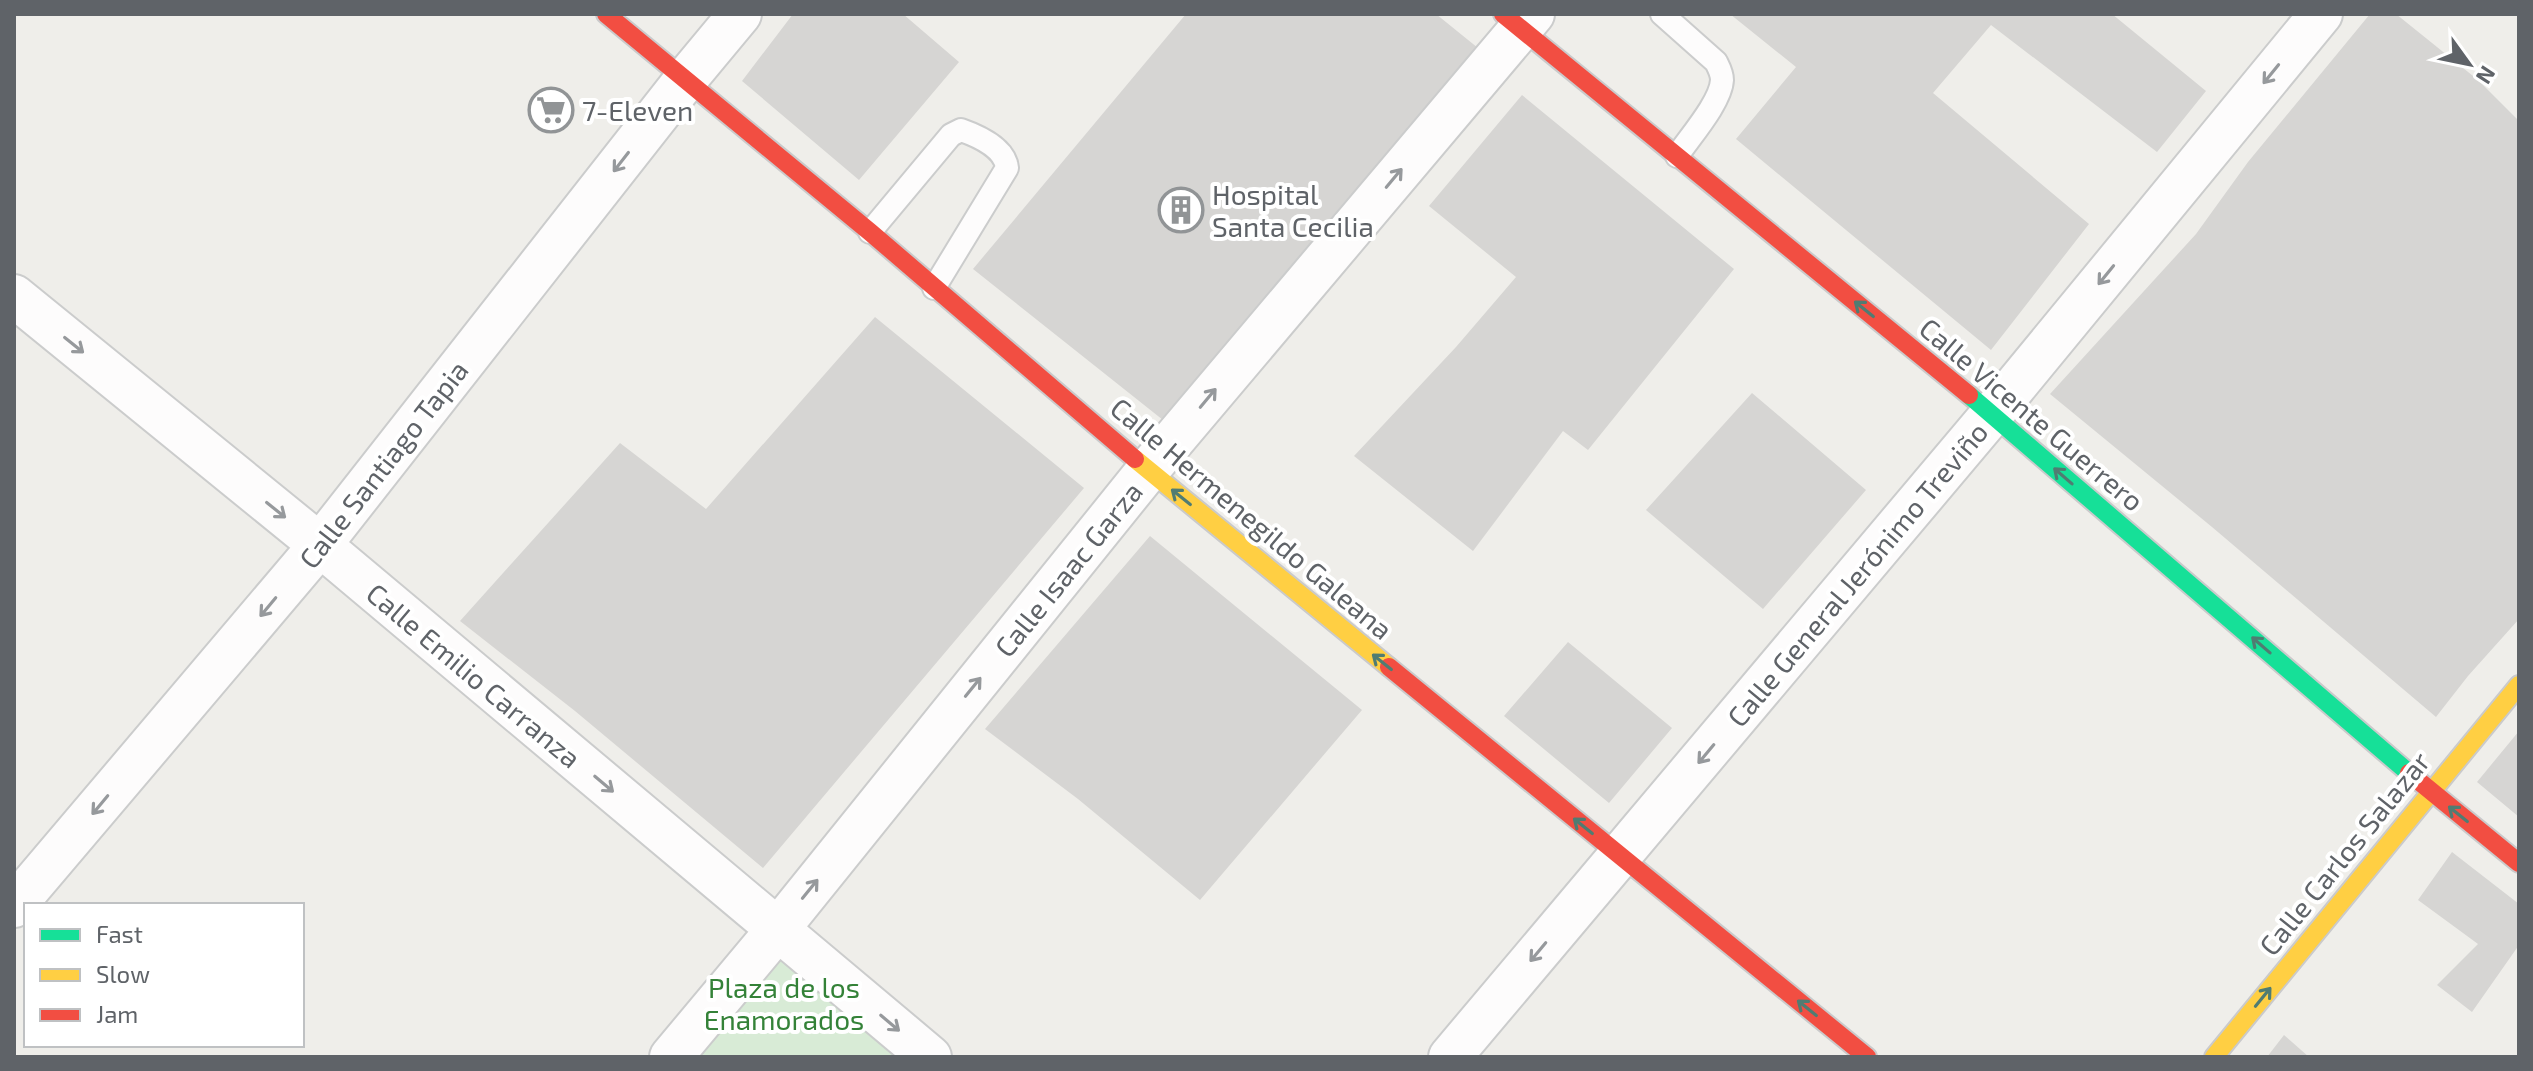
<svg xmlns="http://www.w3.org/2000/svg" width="2533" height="1071" font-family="'Exo 2',sans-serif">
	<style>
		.green { fill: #d8ebd6 }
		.building { fill: #d6d5d3 }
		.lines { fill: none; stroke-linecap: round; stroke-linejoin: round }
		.lane-casing { stroke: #cbcccc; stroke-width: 26 }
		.street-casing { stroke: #cbcccc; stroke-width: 46 }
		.fast-casing { stroke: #cacacb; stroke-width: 22 }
		.slow-casing { stroke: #cacacb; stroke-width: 22 }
		.jam-casing { stroke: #cacacb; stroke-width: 22 }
		.lane { stroke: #fdfcfc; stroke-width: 22 }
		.street { stroke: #fdfcfc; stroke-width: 42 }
		.fast { stroke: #16e098; stroke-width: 18 }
		.slow { stroke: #ffcf43; stroke-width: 18 }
		.jam { stroke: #f24e42; stroke-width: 18 }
		.oneway { stroke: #96999c }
		.oneway2 { stroke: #507c72 }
		.labels { text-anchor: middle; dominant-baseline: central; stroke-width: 8; stroke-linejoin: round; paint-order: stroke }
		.poi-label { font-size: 28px; fill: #5f6368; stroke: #fff; text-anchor: start }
		.street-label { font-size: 28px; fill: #5f6368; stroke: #fff }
		.park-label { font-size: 28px; fill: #348238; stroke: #fff }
	</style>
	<rect width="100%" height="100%" fill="#efeeea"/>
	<path class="green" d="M 778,929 L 930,1057 L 667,1057 Z"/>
	<path class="building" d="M 793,14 L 903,14 L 959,62 L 859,180 L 742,81 Z
		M 1186,14 L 1436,14 L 1478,48 L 1163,420 L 973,269 Z
		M 1730,14 L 2112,14 L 2206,91 L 2157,152 L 1991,25 L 1933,93 L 2089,224 L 1991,350 L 1736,139 L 1796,67 Z
		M 2370,14 L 2396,14 L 2478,80 L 2519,121 L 2519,619 L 2468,676 L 2436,717 L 2212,527 L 2050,394 L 2196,234 L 2248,162 Z
		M 1522,95 L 1734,269 L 1588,450 L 1563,431 L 1473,551 L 1354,456 L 1456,347 L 1516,277 L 1429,206 Z
		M 875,317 L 1084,488 L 763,868 L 575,711 L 460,621 L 620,443 L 706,509 Z
		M 1752,393 L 1866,490 L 1763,609 L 1646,510 Z
		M 1150,536 L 1362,710 L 1200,900 L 1078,799 L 985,729 Z
		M 1568,642 L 1672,728 L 1609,803 L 1504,716 Z
		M 2519,731 L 2519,817 L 2477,782 Z
		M 2452,852 L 2519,904 L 2519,945 L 2472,1012 L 2437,985 L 2478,944 L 2418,900 Z
		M 2284,1035 L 2309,1057 L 2267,1057 Z"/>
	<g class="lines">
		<g class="lane-casing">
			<path id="lane" d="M 1662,14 L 1716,62 C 1719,68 1722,73 1722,80 C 1721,102 1689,138 1677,156
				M 870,232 L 951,135 L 961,130 C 978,136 1005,148 1007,168 L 934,288"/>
		</g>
		<g class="street-casing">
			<path id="street" d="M 14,296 L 320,545 L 930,1057
				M 14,906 L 320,545 L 686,79 L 740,14
				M 671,1057 L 778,929 L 1148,470 L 1533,14
				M 1450,1057 L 1992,414 L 2321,14"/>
		</g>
		<g class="fast-casing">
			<path id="fast" d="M 1969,395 L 2409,773"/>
		</g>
		<g class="slow-casing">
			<path id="slow" d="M 1135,459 L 1389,667
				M 2214,1057 L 2519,685"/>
		</g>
		<g class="jam-casing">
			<path id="jam" d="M 606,14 L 870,232 L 1135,459
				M 1503,14 L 1969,395
				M 1389,667 L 1867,1057
				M 2409,773 L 2519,863"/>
		</g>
		<use href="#lane" class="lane"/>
		<use href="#street" class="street"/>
		<use href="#fast" class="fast"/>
		<use href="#slow" class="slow"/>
		<use href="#jam" class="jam"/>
	</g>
	<defs><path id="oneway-shaft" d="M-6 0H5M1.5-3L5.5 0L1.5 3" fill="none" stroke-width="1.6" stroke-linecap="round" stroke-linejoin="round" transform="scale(2)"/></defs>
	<g class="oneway">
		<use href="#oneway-shaft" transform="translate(2271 74) rotate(129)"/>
		<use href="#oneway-shaft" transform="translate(621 162) rotate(128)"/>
		<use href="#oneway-shaft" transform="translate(1394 178) rotate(-50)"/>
		<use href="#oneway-shaft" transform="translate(2106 275) rotate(129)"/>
		<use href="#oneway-shaft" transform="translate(74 345) rotate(39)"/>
		<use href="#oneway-shaft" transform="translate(1208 398) rotate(-50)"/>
		<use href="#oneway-shaft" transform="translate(276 510) rotate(39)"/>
		<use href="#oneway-shaft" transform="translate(268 607) rotate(130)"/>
		<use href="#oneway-shaft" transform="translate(973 687) rotate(-51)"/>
		<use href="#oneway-shaft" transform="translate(1706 754) rotate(130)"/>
		<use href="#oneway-shaft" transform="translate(604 784) rotate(40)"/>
		<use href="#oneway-shaft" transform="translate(100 805) rotate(130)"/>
		<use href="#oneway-shaft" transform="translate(810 889) rotate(-51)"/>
		<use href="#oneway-shaft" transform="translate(1538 952) rotate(130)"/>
		<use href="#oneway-shaft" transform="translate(890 1023) rotate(40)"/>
	</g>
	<g class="oneway2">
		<use href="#oneway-shaft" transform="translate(1864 309) rotate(-141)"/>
		<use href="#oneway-shaft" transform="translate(2063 476) rotate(-139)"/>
		<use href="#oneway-shaft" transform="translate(1181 497) rotate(-141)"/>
		<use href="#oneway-shaft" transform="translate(2261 645) rotate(-139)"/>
		<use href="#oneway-shaft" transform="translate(1382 662) rotate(-141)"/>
		<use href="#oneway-shaft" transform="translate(2458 814) rotate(-141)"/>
		<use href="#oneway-shaft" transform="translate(1583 826) rotate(-141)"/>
		<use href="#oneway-shaft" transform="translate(2263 997) rotate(-51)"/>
		<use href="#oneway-shaft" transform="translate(1807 1008) rotate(-141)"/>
	</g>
	<defs>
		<g id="supermarket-ring" transform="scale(2.3)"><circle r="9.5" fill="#fff" stroke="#919496" stroke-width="1.5"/><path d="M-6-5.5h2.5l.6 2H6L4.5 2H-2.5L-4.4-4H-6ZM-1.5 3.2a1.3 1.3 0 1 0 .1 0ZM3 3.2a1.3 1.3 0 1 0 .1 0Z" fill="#919496"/></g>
		<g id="building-ring" transform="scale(2.3)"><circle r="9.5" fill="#fff" stroke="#919496" stroke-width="1.5"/><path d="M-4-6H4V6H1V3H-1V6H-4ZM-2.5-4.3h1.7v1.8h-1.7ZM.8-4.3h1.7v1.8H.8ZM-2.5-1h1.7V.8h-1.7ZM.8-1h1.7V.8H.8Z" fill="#919496"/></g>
	</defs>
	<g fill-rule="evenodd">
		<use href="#supermarket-ring" x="551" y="110"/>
		<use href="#building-ring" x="1181" y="210"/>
	</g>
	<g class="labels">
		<g class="poi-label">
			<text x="582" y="110">7-Eleven</text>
			<text x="1212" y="194">Hospital<tspan x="1212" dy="32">Santa Cecilia</tspan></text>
		</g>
		<g class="street-label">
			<text transform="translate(2032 414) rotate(40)">Calle Vicente Guerrero</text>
			<text transform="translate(383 464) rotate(-52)">Calle Santiago Tapia</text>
			<text transform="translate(1252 518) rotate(40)">Calle Hermenegildo Galeana</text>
			<text transform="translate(1068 569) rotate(-51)">Calle Isaac Garza</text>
			<text transform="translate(1857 574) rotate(-50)">Calle General Jerónimo Treviño</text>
			<text transform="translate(474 675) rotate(40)">Calle Emilio Carranza</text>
			<text transform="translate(2344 853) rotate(-51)">Calle Carlos Salazar</text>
		</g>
		<g class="park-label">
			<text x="784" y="987">Plaza de los<tspan x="784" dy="32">Enamorados</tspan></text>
		</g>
	</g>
	<rect width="2533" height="1071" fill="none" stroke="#5f6368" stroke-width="32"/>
	<rect x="24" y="903" width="280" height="144" fill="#ffffff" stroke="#bfc1c3" stroke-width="2"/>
	<rect x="40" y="929" width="40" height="12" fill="#16e098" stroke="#bfc1c3" stroke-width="2"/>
	<text x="96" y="943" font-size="24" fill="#5f6368">Fast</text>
	<rect x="40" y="969" width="40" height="12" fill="#ffcf43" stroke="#bfc1c3" stroke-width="2"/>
	<text x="96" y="983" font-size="24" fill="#5f6368">Slow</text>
	<rect x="40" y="1009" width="40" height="12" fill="#f24e42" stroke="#bfc1c3" stroke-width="2"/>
	<text x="96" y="1023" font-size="24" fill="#5f6368">Jam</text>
	<g transform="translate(2469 64) rotate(123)" stroke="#ffffff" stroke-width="6" paint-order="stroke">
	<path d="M0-6L14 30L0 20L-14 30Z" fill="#5f6368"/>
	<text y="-12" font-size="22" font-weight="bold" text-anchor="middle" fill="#5f6368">N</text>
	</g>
</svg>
